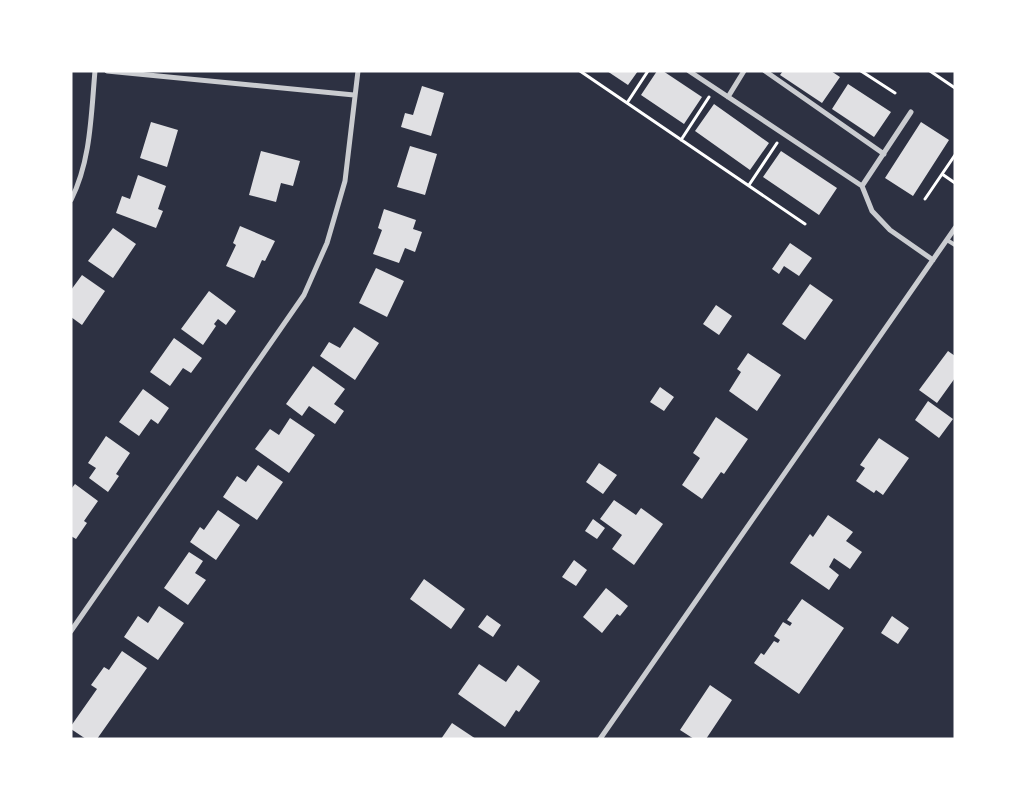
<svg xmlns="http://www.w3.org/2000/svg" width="1026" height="810" font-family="Mulish,sans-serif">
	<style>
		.building { fill: #e0e0e3 }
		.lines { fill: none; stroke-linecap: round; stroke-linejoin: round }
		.path { stroke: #fff; stroke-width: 3 }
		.service { stroke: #caccd0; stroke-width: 4 }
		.minor { stroke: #caccd0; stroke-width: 5 }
	</style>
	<rect width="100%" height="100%" fill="#2d3142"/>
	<path class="building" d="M 607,71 L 638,71 L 628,85 Z
		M 657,71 L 663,71 L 702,97 L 684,124 L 641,95 Z
		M 783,71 L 831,71 L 840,77 L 822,103 L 780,75 Z
		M 848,84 L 891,112 L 874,137 L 832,109 Z
		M 422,86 L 444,93 L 431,136 L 401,127 L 405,113 L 413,115 Z
		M 714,104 L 769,143 L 750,170 L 695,131 Z
		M 151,122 L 178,130 L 167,167 L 140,158 Z
		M 921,122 L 949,140 L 913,196 L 885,178 Z
		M 410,146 L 437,154 L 425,195 L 397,187 Z
		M 261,151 L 300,161 L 293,186 L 281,183 L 276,202 L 249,195 Z
		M 781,151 L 837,188 L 819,215 L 763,177 Z
		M 138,175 L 166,186 L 158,209 L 163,211 L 156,228 L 116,213 L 122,196 L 130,199 Z
		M 384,209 L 416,220 L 413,229 L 422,232 L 415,252 L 405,248 L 399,263 L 373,254 L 382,230 L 378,228 Z
		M 240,226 L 275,241 L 265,261 L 262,260 L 254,278 L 226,266 L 236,245 L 233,243 Z
		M 113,228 L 136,244 L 113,278 L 88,261 Z
		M 790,243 L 812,258 L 799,276 L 784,266 L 779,274 L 772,269 Z
		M 376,268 L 404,281 L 387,317 L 359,303 Z
		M 82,275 L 105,291 L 82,325 L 71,317 L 71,290 Z
		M 810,284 L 833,300 L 805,340 L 782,324 Z
		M 209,291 L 236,311 L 226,325 L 218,319 L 214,324 L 216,326 L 203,345 L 181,329 Z
		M 716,305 L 732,316 L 719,335 L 703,324 Z
		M 354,327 L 379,343 L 355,380 L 320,356 L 329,342 L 340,348 Z
		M 174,338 L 202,358 L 191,373 L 183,368 L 170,386 L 150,372 Z
		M 948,351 L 955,356 L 955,378 L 937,403 L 919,390 Z
		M 748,353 L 781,375 L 757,411 L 729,391 L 741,372 L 737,369 Z
		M 313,366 L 345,389 L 334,404 L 344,411 L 335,424 L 309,406 L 302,416 L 286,404 Z
		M 660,387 L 674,397 L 664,411 L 650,402 Z
		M 143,389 L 169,408 L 158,424 L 151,419 L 139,436 L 119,422 Z
		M 928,401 L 953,419 L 939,438 L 915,420 Z
		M 716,417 L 748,439 L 724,474 L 721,472 L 702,499 L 682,485 L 700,458 L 693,453 Z
		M 290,418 L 315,435 L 289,473 L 255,449 L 270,429 L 279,435 Z
		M 106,436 L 130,453 L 116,474 L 119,476 L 108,492 L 89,478 L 96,468 L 88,463 Z
		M 879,438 L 909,458 L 883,495 L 876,490 L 874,493 L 856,481 L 865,468 L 860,465 Z
		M 599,463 L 617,475 L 603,494 L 586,482 Z
		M 258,465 L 283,482 L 257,520 L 223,497 L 237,476 L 246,482 Z
		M 75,484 L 98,501 L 84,521 L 87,523 L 76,539 L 71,536 L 71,489 Z
		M 614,500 L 636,515 L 641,508 L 663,524 L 634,565 L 612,549 L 622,535 L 600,519 Z
		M 218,510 L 240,525 L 216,560 L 190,542 L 200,527 L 204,530 Z
		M 828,515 L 853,532 L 846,541 L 862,552 L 850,569 L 834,558 L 829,567 L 839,575 L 829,590 L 790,563 L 810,534 L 813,537 Z
		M 593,519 L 605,528 L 597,539 L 585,531 Z
		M 189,552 L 203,561 L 195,573 L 206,580 L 188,605 L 164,588 Z
		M 574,560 L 587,570 L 576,586 L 562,577 Z
		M 424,579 L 465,609 L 451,629 L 410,599 Z
		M 606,588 L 628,606 L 620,616 L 617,614 L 602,633 L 583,617 Z
		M 802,599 L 844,628 L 799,694 L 754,663 L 761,653 L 764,655 L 774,641 L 778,643 L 780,640 L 774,636 L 783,622 L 790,626 L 792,623 L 787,620 Z
		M 159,606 L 184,623 L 158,660 L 124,637 L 138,616 L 148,623 Z
		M 487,615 L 501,625 L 493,637 L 478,627 Z
		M 892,616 L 909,628 L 898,644 L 881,633 Z
		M 122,651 L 147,668 L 97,739 L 86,739 L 71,729 L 71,726 L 97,689 L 91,685 L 104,667 L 109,670 Z
		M 479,664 L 506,682 L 518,665 L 540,681 L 519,712 L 516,710 L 505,727 L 458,694 Z
		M 710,685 L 732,700 L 706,739 L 694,739 L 680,730 Z
		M 452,723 L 476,739 L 441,739 Z"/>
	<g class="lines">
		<path class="path" d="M 580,71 L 805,224
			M 861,71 L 895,93
			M 930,71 L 955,88
			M 627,103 L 648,71
			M 681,140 L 709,97
			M 942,174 L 955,183
			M 749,185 L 777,143
			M 925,199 L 955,155"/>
		<path class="service" d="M 947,240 L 955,245"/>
		<path class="minor" d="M 107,71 L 354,95
			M 689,71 L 862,186
			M 765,71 L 884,154
			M 728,97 L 744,71
			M 911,112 L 862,186 L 872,211 L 890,230 L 933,260
			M 71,200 C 91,160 91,115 95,71
			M 71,631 L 304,295 L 327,243 L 345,181 L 358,71
			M 600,739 L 955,228"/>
	</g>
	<rect width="1026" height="810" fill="none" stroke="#ffffff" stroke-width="145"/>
</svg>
